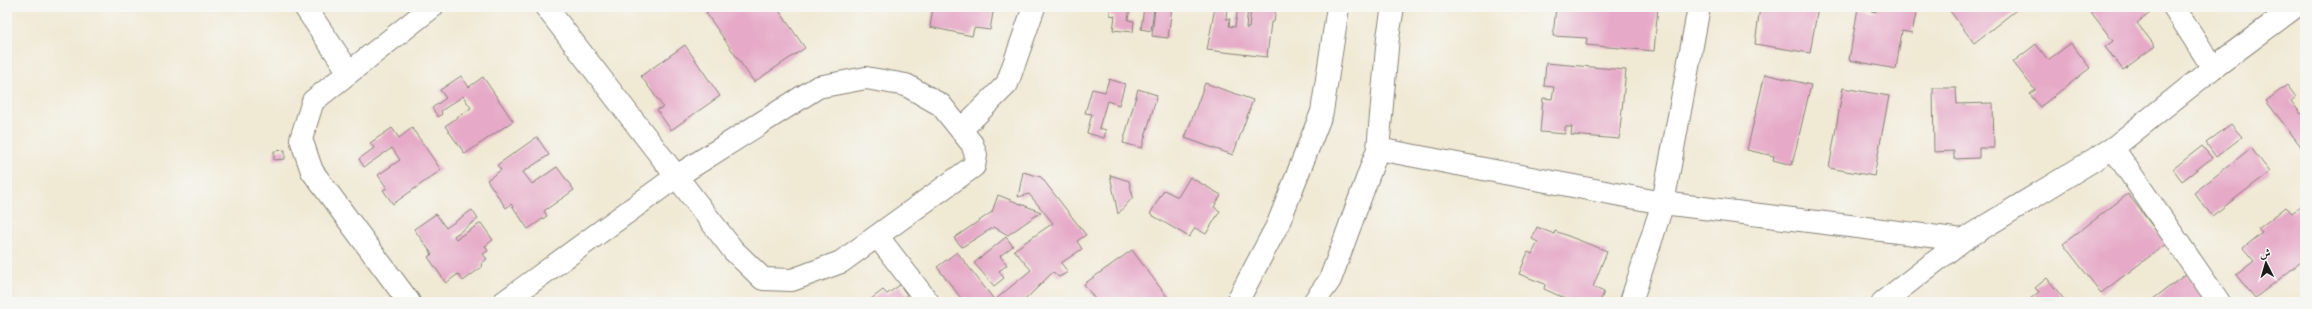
<svg xmlns="http://www.w3.org/2000/svg" width="2312" height="309" font-family="'IM FELL DW Pica',Amiri,serif">
	<style>
		.building { fill: #e6aac8 }
		.lines { fill: none; stroke-linecap: round; stroke-linejoin: round }
		.minor-casing { stroke: #868278; stroke-width: 24 }
		.minor { stroke: #fff; stroke-width: 22 }
	</style>
	<rect width="100%" height="100%" fill="#f6f6f2"/>
	<filter id="ink" filterUnits="userSpaceOnUse"><feTurbulence type="fractalNoise" baseFrequency=".025" numOctaves="2"/><feDisplacementMap in="SourceGraphic" scale="8" xChannelSelector="R" yChannelSelector="G"/><feConvolveMatrix kernelMatrix="1 2 1 2 8 2 1 2 1" color-interpolation-filters="sRGB"/></filter>
	<filter id="wash" filterUnits="userSpaceOnUse"><feTurbulence type="fractalNoise" baseFrequency=".012" numOctaves="4" result="noise"/><feDisplacementMap in="SourceGraphic" scale="16" xChannelSelector="R" yChannelSelector="G"/><feGaussianBlur stdDeviation="0.9" result="paint"/><feColorMatrix in="noise" values="0 0 0 0 0 0 0 0 0 0 0 0 0 0 0 0 0 1.4 0 .05"/><feComposite in="paint" operator="in"/></filter>
	<g filter="url(#wash)">
		<rect width="100%" height="100%" fill="#f0e9d4"/>
		<g id="blocks">
			<path class="building" d="M 715,7 L 781,7 L 778,9 L 805,48 L 754,82 L 706,13 Z
				M 933,7 L 994,7 L 990,30 L 974,28 L 972,36 L 930,27 Z
				M 1110,7 L 1130,7 L 1128,20 L 1134,21 L 1133,32 L 1113,30 L 1115,16 L 1110,15 Z
				M 1144,7 L 1154,7 L 1151,31 L 1141,29 Z
				M 1155,7 L 1172,7 L 1168,38 L 1152,36 Z
				M 1215,7 L 1227,7 L 1226,19 L 1230,19 L 1229,26 L 1235,27 L 1238,7 L 1248,7 L 1246,28 L 1249,28 L 1251,7 L 1276,7 L 1274,22 L 1271,22 L 1267,57 L 1207,50 Z
				M 1556,7 L 1658,7 L 1654,51 L 1586,45 L 1587,38 L 1553,36 Z
				M 1760,7 L 1818,7 L 1810,53 L 1755,44 Z
				M 1877,7 L 1917,9 L 1912,33 L 1902,31 L 1896,69 L 1849,60 L 1858,8 L 1876,12 Z
				M 1947,7 L 2020,7 L 1974,43 Z
				M 2087,7 L 2145,7 L 2150,13 L 2137,23 L 2155,46 L 2123,70 L 2105,47 L 2113,41 Z
				M 2071,43 L 2090,68 L 2040,107 L 2030,94 L 2035,90 L 2013,62 L 2036,44 L 2048,60 Z
				M 685,45 L 720,96 L 671,130 L 657,110 L 663,107 L 641,76 Z
				M 1546,63 L 1626,70 L 1619,139 L 1571,135 L 1572,127 L 1565,127 L 1565,134 L 1540,132 L 1543,98 L 1552,99 L 1554,87 L 1544,86 Z
				M 1765,74 L 1811,85 L 1792,165 L 1773,160 L 1774,156 L 1747,150 Z
				M 461,76 L 469,87 L 483,77 L 513,121 L 465,154 L 445,126 L 471,108 L 463,96 L 441,111 L 442,114 L 438,117 L 432,108 L 446,98 L 440,90 Z
				M 1109,79 L 1125,84 L 1119,105 L 1107,101 L 1099,128 L 1106,130 L 1104,138 L 1087,133 L 1092,114 L 1085,113 L 1092,89 L 1105,92 Z
				M 1205,83 L 1253,100 L 1233,155 L 1185,138 Z
				M 2287,85 L 2296,97 L 2291,101 L 2301,114 L 2305,111 L 2305,147 L 2303,149 L 2266,101 Z
				M 1843,88 L 1889,96 L 1874,176 L 1829,168 Z
				M 1933,88 L 1956,88 L 1957,104 L 1993,103 L 1994,148 L 1979,148 L 1979,158 L 1954,159 L 1954,151 L 1934,152 Z
				M 1138,89 L 1157,95 L 1142,148 L 1123,143 Z
				M 2231,124 L 2242,137 L 2216,157 L 2206,143 Z
				M 392,128 L 399,138 L 412,128 L 441,170 L 393,204 L 383,190 L 387,188 L 378,175 L 400,160 L 392,148 L 364,167 L 359,159 L 374,148 L 370,143 Z
				M 537,137 L 549,155 L 523,172 L 532,184 L 557,167 L 574,190 L 544,211 L 547,216 L 528,229 L 511,204 L 506,208 L 487,180 L 501,170 L 497,165 Z
				M 2202,146 L 2212,158 L 2182,181 L 2173,169 Z
				M 2251,148 L 2270,172 L 2212,216 L 2194,193 Z
				M 285,150 L 285,159 L 274,160 L 274,151 Z
				M 1023,172 L 1041,177 L 1086,235 L 1077,241 L 1082,249 L 1061,263 L 1068,272 L 1059,277 L 1053,272 L 1023,302 L 999,302 L 996,299 L 1031,270 L 1014,250 L 1053,223 L 1029,194 L 1018,197 Z
				M 1110,175 L 1129,181 L 1133,197 L 1118,214 Z
				M 1190,177 L 1221,195 L 1214,207 L 1220,211 L 1206,234 L 1195,228 L 1189,237 L 1150,214 L 1164,190 L 1178,197 Z
				M 2128,194 L 2166,244 L 2101,293 L 2063,244 Z
				M 998,195 L 1041,212 L 1008,235 L 994,227 L 962,247 L 954,238 L 992,212 Z
				M 2305,203 L 2305,259 L 2255,298 L 2236,275 L 2254,261 L 2243,248 L 2262,233 L 2258,229 L 2286,207 L 2292,213 Z
				M 472,210 L 478,219 L 454,236 L 456,239 L 481,223 L 493,240 L 485,246 L 488,251 L 483,254 L 487,259 L 481,264 L 482,267 L 463,281 L 458,274 L 446,283 L 428,257 L 432,254 L 414,229 L 436,214 L 446,228 Z
				M 1537,227 L 1554,234 L 1555,231 L 1607,251 L 1593,287 L 1604,292 L 1600,302 L 1573,302 L 1544,289 L 1545,284 L 1519,274 L 1528,252 L 1532,254 L 1538,242 L 1532,239 Z
				M 1006,237 L 1013,246 L 1000,256 L 1007,265 L 999,271 L 1004,278 L 994,286 L 974,263 Z
				M 1132,250 L 1171,302 L 1097,302 L 1084,284 Z
				M 957,252 L 996,302 L 964,302 L 937,267 Z
				M 2186,274 L 2208,302 L 2155,302 L 2153,299 Z
				M 2047,278 L 2066,302 L 2026,302 L 2039,292 L 2035,288 Z
				M 900,285 L 907,295 L 897,302 L 867,302 L 883,290 L 887,294 Z"/>
		</g>
	</g>
	<g filter="url(#ink)">
		<use href="#blocks" fill-opacity="0" stroke="#868278" stroke-width="1"/>
		<g class="lines">
			<g class="minor-casing">
				<path id="minor" d="M 305,7 L 349,72
					M 2174,7 L 2213,68
					M 961,130 L 1007,84 L 1034,7
					M 2113,148 L 2219,302
					M 1378,149 L 1663,203 L 1963,240
					M 878,237 L 928,302
					M 409,302 L 312,171 L 301,139 L 313,101 L 432,7
					M 504,302 L 677,176 L 818,87 L 866,78 L 906,85 L 941,105 L 972,144 L 976,155 L 974,166 L 841,262 L 792,280 L 763,279 L 733,250 L 546,7
					M 1237,302 L 1278,224 L 1322,112 L 1338,7
					M 1314,302 L 1330,280 L 1378,149 L 1388,37 L 1393,7
					M 1631,302 L 1663,203 L 1699,7
					M 1883,302 L 1963,240 L 2113,148 L 2213,68 L 2295,7"/>
			</g>
			<use href="#minor" class="minor"/>
		</g>
	</g>
	<rect width="2312" height="309" fill="none" stroke="#f6f6f2" stroke-width="24"/>
	<g transform="translate(2266 263) rotate(355)" stroke="#f6f6f2" stroke-width="3" paint-order="stroke">
	<path d="M0-3L7 15L0 10L-7 15Z" fill="#1c1c1c"/>
	<text y="-6" font-size="11" font-weight="bold" text-anchor="middle" fill="#1c1c1c">ش</text>
	</g>
</svg>
